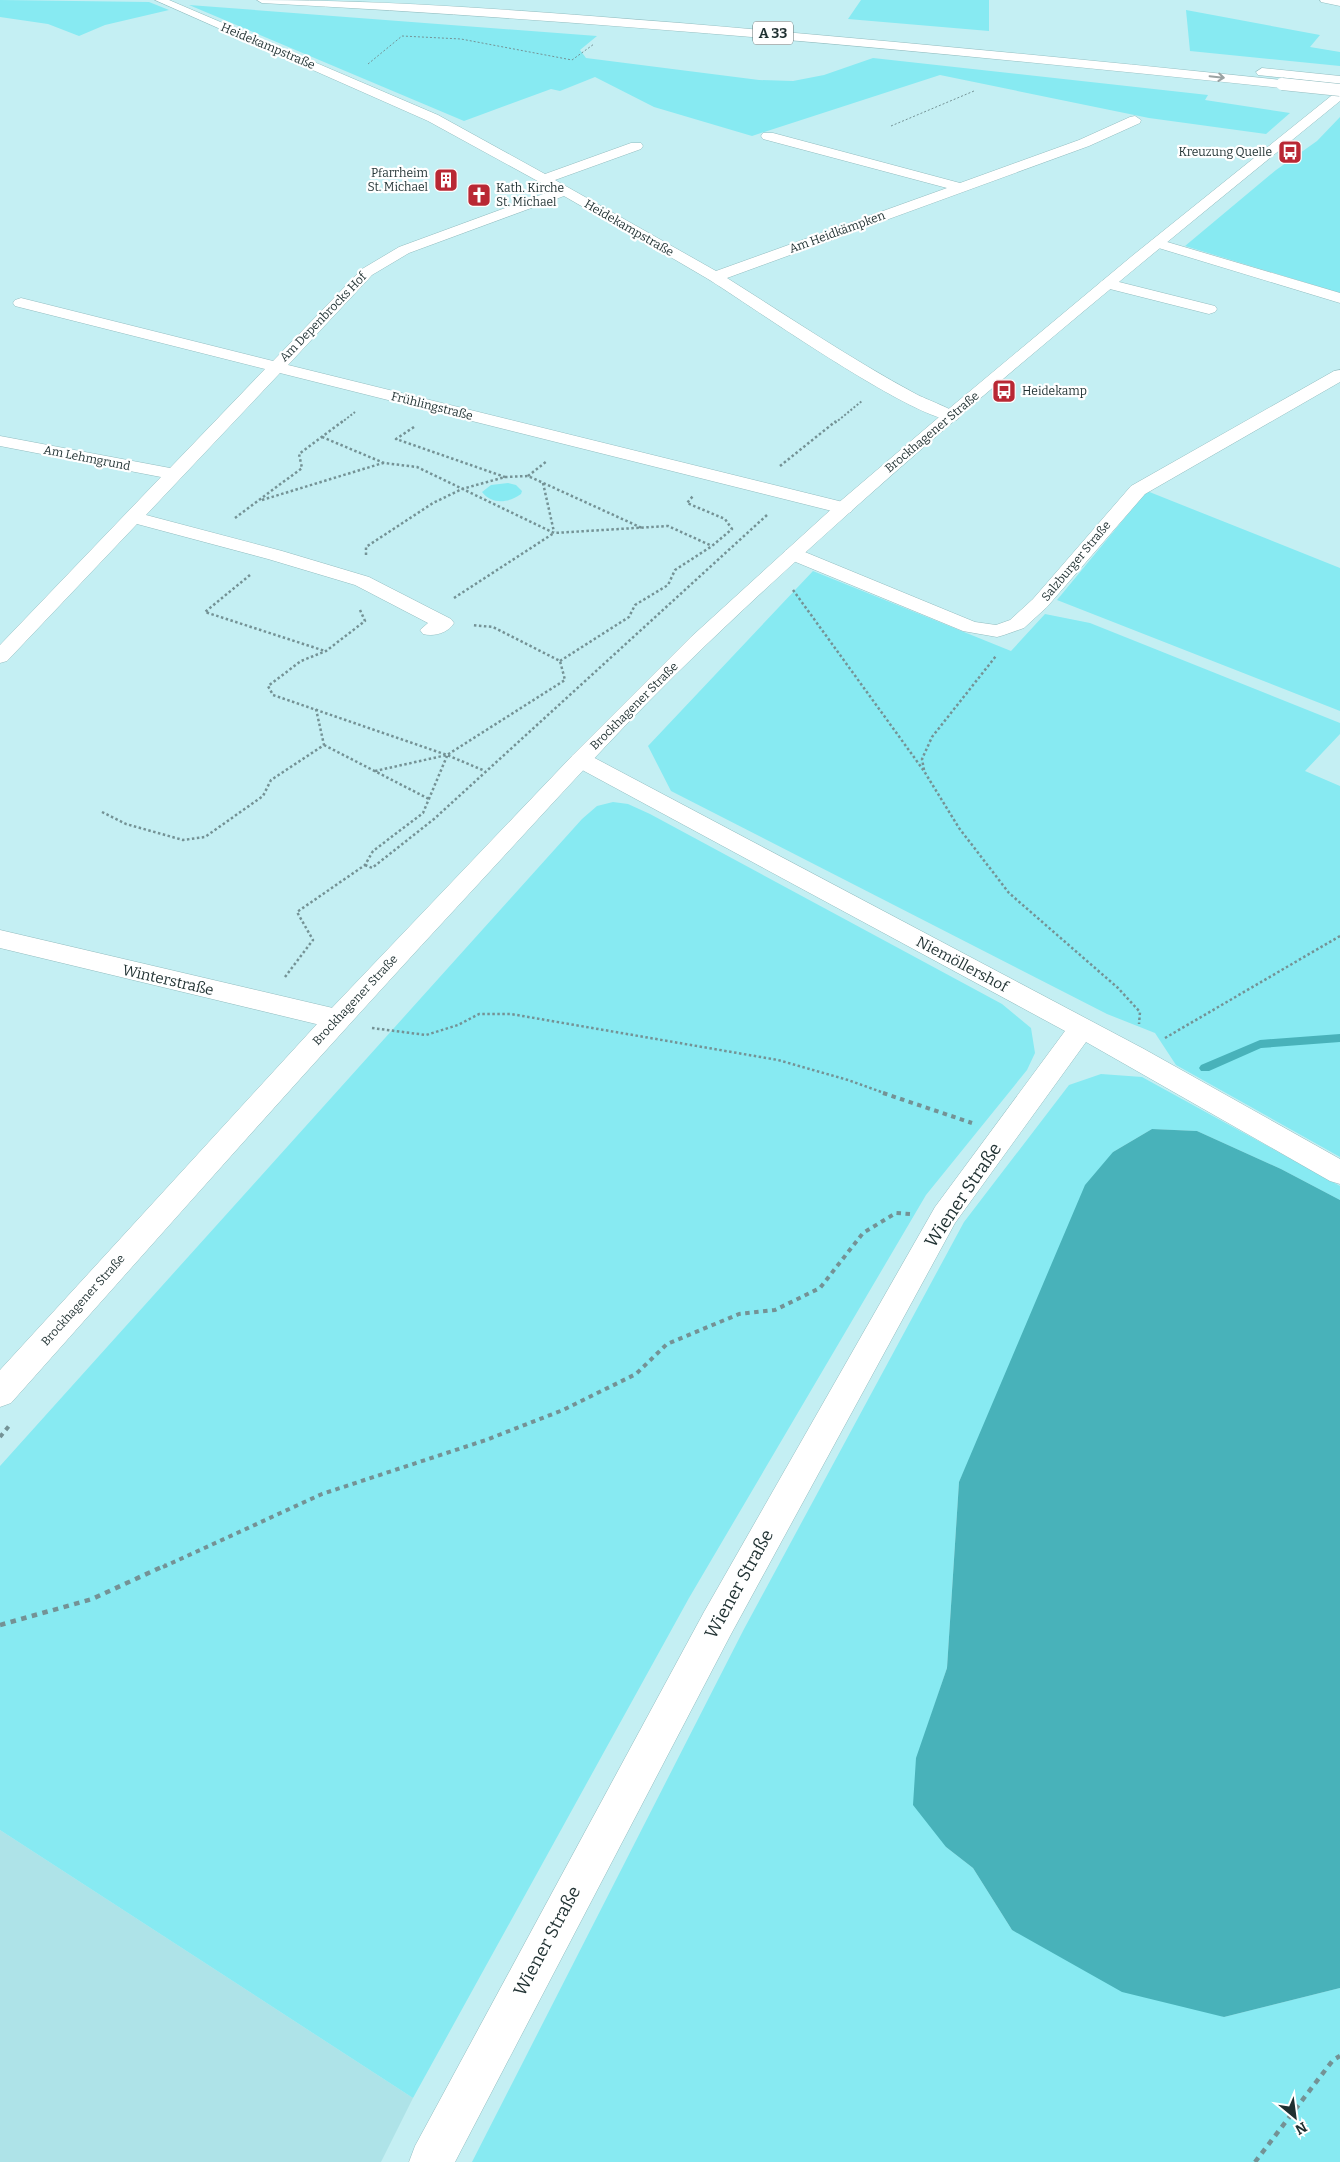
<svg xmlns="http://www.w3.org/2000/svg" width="1340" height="2162" font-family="Bitter,serif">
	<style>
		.built { fill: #aee3e8 }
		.green { fill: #87eaf2 }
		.water { fill: #48b2ba }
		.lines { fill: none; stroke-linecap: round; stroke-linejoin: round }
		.stream { fill: #48b2ba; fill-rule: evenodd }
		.minor-casing { stroke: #93bdc0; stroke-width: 1 }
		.major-casing { stroke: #93bdc0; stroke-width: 1 }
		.highway-casing { stroke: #93bdc0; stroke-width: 1 }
		.path-far4 { stroke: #749295; stroke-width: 1; stroke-dasharray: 2 2; stroke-linecap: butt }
		.path-far3 { stroke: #749295; stroke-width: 2; stroke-dasharray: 2 2; stroke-linecap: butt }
		.path-far2 { stroke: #749295; stroke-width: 2.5; stroke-dasharray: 2.5 2.5; stroke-linecap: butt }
		.path-far1 { stroke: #749295; stroke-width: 4; stroke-dasharray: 4.5 4.5; stroke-linecap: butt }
		.path { stroke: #749295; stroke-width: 4.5; stroke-dasharray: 5.5 5.5; stroke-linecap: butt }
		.minor { fill: #fff; fill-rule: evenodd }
		.major { fill: #fff; fill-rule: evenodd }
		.highway { fill: #fff; fill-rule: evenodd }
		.highway-bridge-casing { stroke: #93bdc0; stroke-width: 13; stroke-linecap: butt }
		.highway-bridge { stroke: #fff; stroke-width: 12 }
		.oneway { stroke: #9aa2a2 }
		.labels { text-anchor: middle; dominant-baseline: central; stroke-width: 4.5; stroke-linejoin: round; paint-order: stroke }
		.far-street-label { font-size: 12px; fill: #1f3031; stroke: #fff }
		.far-poi-label { font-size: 12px; fill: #1f3031; stroke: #fff; text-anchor: end }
		.shield { fill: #fff; stroke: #626e6f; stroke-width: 1 }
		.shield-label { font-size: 14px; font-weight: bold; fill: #1f3031 }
		.street-label { font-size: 15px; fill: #1f3031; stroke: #fff }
		.near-street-label { font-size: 18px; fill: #1f3031; stroke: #fff }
	</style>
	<rect width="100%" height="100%" fill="#c4eff3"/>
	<path class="built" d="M 0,1830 L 413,2098 L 381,2162 L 0,2162 Z"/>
	<path class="green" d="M 0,0 L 149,2 L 169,10 L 105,25 L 79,36 L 48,24 L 0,17 Z
		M 861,0 L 989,0 L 989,31 L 848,19 Z
		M 189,5 L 597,36 L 580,50 L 586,58 L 759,80 L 793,81 L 824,75 L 873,58 L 1208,95 L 1205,100 L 1290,113 L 1266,134 L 1149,118 L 940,75 L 752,136 L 654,107 L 595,77 L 560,91 L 551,89 L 464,121 Z
		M 1186,10 L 1320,35 L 1310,47 L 1340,52 L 1340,66 L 1190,51 Z
		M 1340,117 L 1340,293 L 1185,246 L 1276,170 L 1317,141 Z
		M 508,483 L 516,485 L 522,491 L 521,494 C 509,503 492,505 482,492 L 491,485 Z
		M 1147,491 L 1340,568 L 1340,711 L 1057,600 Z
		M 813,571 L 1011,651 L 1045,614 L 1090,623 L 1340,723 L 1340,734 L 1305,771 L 1340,786 L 1340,1157 L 1176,1065 L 1155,1033 L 1107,1014 L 671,791 L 648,746 Z
		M 613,802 L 628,804 L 650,814 L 1002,1004 L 1031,1028 L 1035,1053 L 1027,1070 L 926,1195 L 689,1598 L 413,2098 L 0,1830 L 0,1466 L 582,819 L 597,806 Z
		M 1101,1074 L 1142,1077 L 1340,1186 L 1340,1200 L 1281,1169 L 1197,1131 L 1152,1129 L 1113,1152 L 959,1482 L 947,1668 L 917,1758 L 946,1847 L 973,1868 L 1012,1930 L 1224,2017 L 1340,1988 L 1340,2162 L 472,2162 L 744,1629 L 964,1222 L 1069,1085 Z"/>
	<path class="water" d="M 1152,1129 L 1197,1131 L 1281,1169 L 1340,1200 L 1340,1988 L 1224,2017 L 1122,1992 L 1012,1930 L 973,1868 L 946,1847 L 913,1805 L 916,1758 L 947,1668 L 959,1482 L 1085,1185 L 1113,1152 Z"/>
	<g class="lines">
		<path class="stream" d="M 1340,1034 L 1340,1042 L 1261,1048 L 1209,1071 L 1201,1071 L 1199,1068 L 1201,1065 L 1260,1040 Z"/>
		<g class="minor-casing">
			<path id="minor" d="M 155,0 L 169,0 L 438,115 L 545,174 L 631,143 L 641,143 L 643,146 L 641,149 L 555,180 L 716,271 L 947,188 L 763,139 L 761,136 L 763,133 L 773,133 L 960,183 L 1079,140 L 1130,117 L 1135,116 L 1141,120 L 1140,123 L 1089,146 L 727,278 C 789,317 851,359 916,394 C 925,399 956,410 960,416 L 957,420 C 924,428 747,303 708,279 C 661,251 612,224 564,196 L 409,253 L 372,275 L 288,365 L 851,504 L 853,508 L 851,512 L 844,514 L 280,373 L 146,515 L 282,551 L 369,577 L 451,619 L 454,623 C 448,633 434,637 423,634 L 420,630 L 428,623 L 355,585 L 268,559 L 137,524 L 7,661 L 0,663 L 0,645 L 161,477 L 0,446 L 0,436 L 170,468 L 265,369 L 15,306 L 13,303 L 15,300 L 21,298 L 273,361 L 362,269 L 399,247 L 554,190 L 428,121 Z
				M 1320,0 L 1340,0 L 1340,6 L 1321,2 Z
				M 1157,239 L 1340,293 L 1340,303 L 1152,246 L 1150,243 L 1152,240 Z
				M 1107,279 L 1215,306 L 1217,309 L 1215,312 L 1209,314 L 1102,287 L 1099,284 L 1102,281 Z
				M 1340,370 L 1340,382 L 1145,494 L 1047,607 L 1024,628 L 1004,635 L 997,637 L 963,631 L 786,558 L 783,554 L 786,550 L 793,548 L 800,550 L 975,622 L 996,625 L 1010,620 L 1033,599 L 1131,486 L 1334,371 Z
				M 581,753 L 589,755 L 1144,1049 L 1340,1159 L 1340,1184 L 1330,1181 L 1086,1042 L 955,1223 L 730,1636 L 455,2162 L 409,2162 L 415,2146 L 704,1612 L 935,1207 L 1065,1031 L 573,765 L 570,760 L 573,755 Z
				M 0,930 L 337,1009 L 346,1012 L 350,1019 L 346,1026 L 337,1029 L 0,948 Z"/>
		</g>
		<g class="major-casing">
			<path id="major" d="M 1340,91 L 1340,101 C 1125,276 908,452 707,644 C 628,719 555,801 481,881 C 322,1052 167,1228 11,1403 L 0,1407 L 0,1370 L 328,1012 L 573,755 L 691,637 L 837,504 L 945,412 L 1132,256 L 1336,92 Z"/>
		</g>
		<g class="highway-casing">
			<path id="highway" d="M 257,0 C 398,0 539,12 680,23 C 881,40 1081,59 1282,80 L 1288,84 L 1282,88 C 942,52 603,21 262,3 Z
				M 1262,68 L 1340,76 L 1340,84 L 1258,75 L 1256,72 Z"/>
		</g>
		<path class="path-far4" d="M 368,64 L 402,36 L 461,39 L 572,60 L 594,44
			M 891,126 L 974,91"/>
		<path class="path-far3" d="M 341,423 L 355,412
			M 835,423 L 862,401"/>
		<path class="path-far2" d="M 414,427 L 396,439 L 505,477
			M 322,437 L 384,463 L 417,467 L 554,533 L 668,526 L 712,546
			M 780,466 L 836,421
			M 528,476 L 547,461
			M 543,483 L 554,532
			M 262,500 L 383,463
			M 235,518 L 302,468 L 299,454 L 343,421
			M 366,555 L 366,547 L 433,503 L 462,489 L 505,477 L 528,476 L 642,528
			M 250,575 L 205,612 L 325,651
			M 793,590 L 924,771 L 959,828 L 1009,893 L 1118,988 L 1140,1012 L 1139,1024
			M 454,598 L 554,533
			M 360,610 L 365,621 L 326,651 L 301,661 L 268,686 L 273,695 L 447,755 L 485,771
			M 560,661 L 629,617 L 635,605 L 668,585 L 675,570 L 712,546 L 732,529 L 725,519 L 687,503 L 693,496
			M 316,709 L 324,745
			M 324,745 L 429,799
			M 924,770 L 922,759 L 932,737 L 996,656
			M 375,771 L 447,755 L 565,680 L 560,661 L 493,627 L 472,625
			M 102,812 L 126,824 L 183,840 L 205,837 L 263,796 L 271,780 L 324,745
			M 365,865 L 372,868 L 434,819 L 767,515
			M 285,977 L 313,940 L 297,912 L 365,865 L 373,851 L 423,813 L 447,756
			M 372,1028 L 426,1035 L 458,1025 L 479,1014 L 511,1014 L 778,1060 L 848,1080 L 887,1094
			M 1165,1038 L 1340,936"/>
		<path class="path-far1" d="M 883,1093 L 972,1123
			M 0,1437 L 9,1426
			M 163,1567 L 322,1494 L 486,1440 L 563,1410 L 636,1374 L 667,1344 L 739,1314 L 775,1310 L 820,1288 L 863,1233 L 896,1213 L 910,1214"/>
		<path class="path" d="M 0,1625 L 92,1599 L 166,1565
			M 1255,2162 L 1333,2060 L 1340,2056"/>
		<use href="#minor" class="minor"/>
		<use href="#major" class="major"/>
		<use href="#highway" class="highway"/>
		<g class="highway-bridge-casing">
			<path id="highway-bridge" d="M 1282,84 L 1340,90"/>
		</g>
		<use href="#highway-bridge" class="highway-bridge"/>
	</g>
	<defs><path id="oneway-shaft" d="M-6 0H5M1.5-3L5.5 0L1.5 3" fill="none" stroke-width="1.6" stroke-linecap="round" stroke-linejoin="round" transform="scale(1.25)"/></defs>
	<use class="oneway" href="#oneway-shaft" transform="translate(1217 77) rotate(6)"/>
	<defs>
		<g id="bus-square" transform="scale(1.25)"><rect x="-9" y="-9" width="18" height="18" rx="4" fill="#b92834" stroke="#fff"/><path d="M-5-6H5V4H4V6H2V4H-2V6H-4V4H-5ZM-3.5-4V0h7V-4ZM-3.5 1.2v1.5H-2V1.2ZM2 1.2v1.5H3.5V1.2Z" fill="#fff"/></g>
		<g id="building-square" transform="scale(1.25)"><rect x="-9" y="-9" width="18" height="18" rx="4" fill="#b92834" stroke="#fff"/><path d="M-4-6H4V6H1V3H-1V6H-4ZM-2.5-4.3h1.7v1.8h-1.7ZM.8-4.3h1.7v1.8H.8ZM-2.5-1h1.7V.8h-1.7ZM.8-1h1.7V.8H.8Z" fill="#fff"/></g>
		<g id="church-square" transform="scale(1.25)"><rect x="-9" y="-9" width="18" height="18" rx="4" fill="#b92834" stroke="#fff"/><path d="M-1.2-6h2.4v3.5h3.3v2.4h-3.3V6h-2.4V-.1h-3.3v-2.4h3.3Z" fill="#fff"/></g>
	</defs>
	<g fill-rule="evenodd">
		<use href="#bus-square" x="1290" y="152"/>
		<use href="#building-square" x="446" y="180"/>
		<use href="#church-square" x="479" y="195"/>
		<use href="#bus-square" x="1004" y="391"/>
	</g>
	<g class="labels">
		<g class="far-street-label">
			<text transform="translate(268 46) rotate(23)">Heidekampstraße</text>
			<text transform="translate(629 228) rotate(30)">Heidekampstraße</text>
			<text transform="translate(837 232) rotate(-20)">Am Heidkämpken</text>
			<text transform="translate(323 317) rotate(-46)">Am Depenbrocks Hof</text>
			<text transform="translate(432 406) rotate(14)">Frühlingstraße</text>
			<text transform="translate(932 432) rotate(-40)">Brockhagener Straße</text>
			<text transform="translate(87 458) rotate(11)">Am Lehmgrund</text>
			<text transform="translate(1076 561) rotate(-50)">Salzburger Straße</text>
			<text transform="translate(634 706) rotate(-45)">Brockhagener Straße</text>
			<text transform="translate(355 1000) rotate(-47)">Brockhagener Straße</text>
			<text transform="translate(83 1300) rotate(-48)">Brockhagener Straße</text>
		</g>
		<g class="far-poi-label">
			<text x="1272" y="152">Kreuzung Quelle</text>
			<text x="428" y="173">Pfarrheim<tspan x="428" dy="14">St. Michael</tspan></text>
			<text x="496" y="188" text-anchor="start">Kath. Kirche<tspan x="496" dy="14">St. Michael</tspan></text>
			<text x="1022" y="391" text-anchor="start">Heidekamp</text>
		</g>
		<rect class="shield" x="753" y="21.5" width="40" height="23" rx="4"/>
		<g class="shield-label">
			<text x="773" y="33">A 33</text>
		</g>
		<g class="street-label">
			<text transform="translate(962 964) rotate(28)">Niemöllershof</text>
			<text transform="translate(168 980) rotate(13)">Winterstraße</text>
		</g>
		<g class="near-street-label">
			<text transform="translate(963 1195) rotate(-56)">Wiener Straße</text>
			<text transform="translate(739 1584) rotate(-61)">Wiener Straße</text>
			<text transform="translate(547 1941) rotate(-62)">Wiener Straße</text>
		</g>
	</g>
	<g transform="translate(1295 2117) rotate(151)" stroke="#ffffff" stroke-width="4" paint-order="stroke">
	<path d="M0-4L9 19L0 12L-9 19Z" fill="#1f3031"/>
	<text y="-8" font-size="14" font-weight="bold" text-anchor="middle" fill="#1f3031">N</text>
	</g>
</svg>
